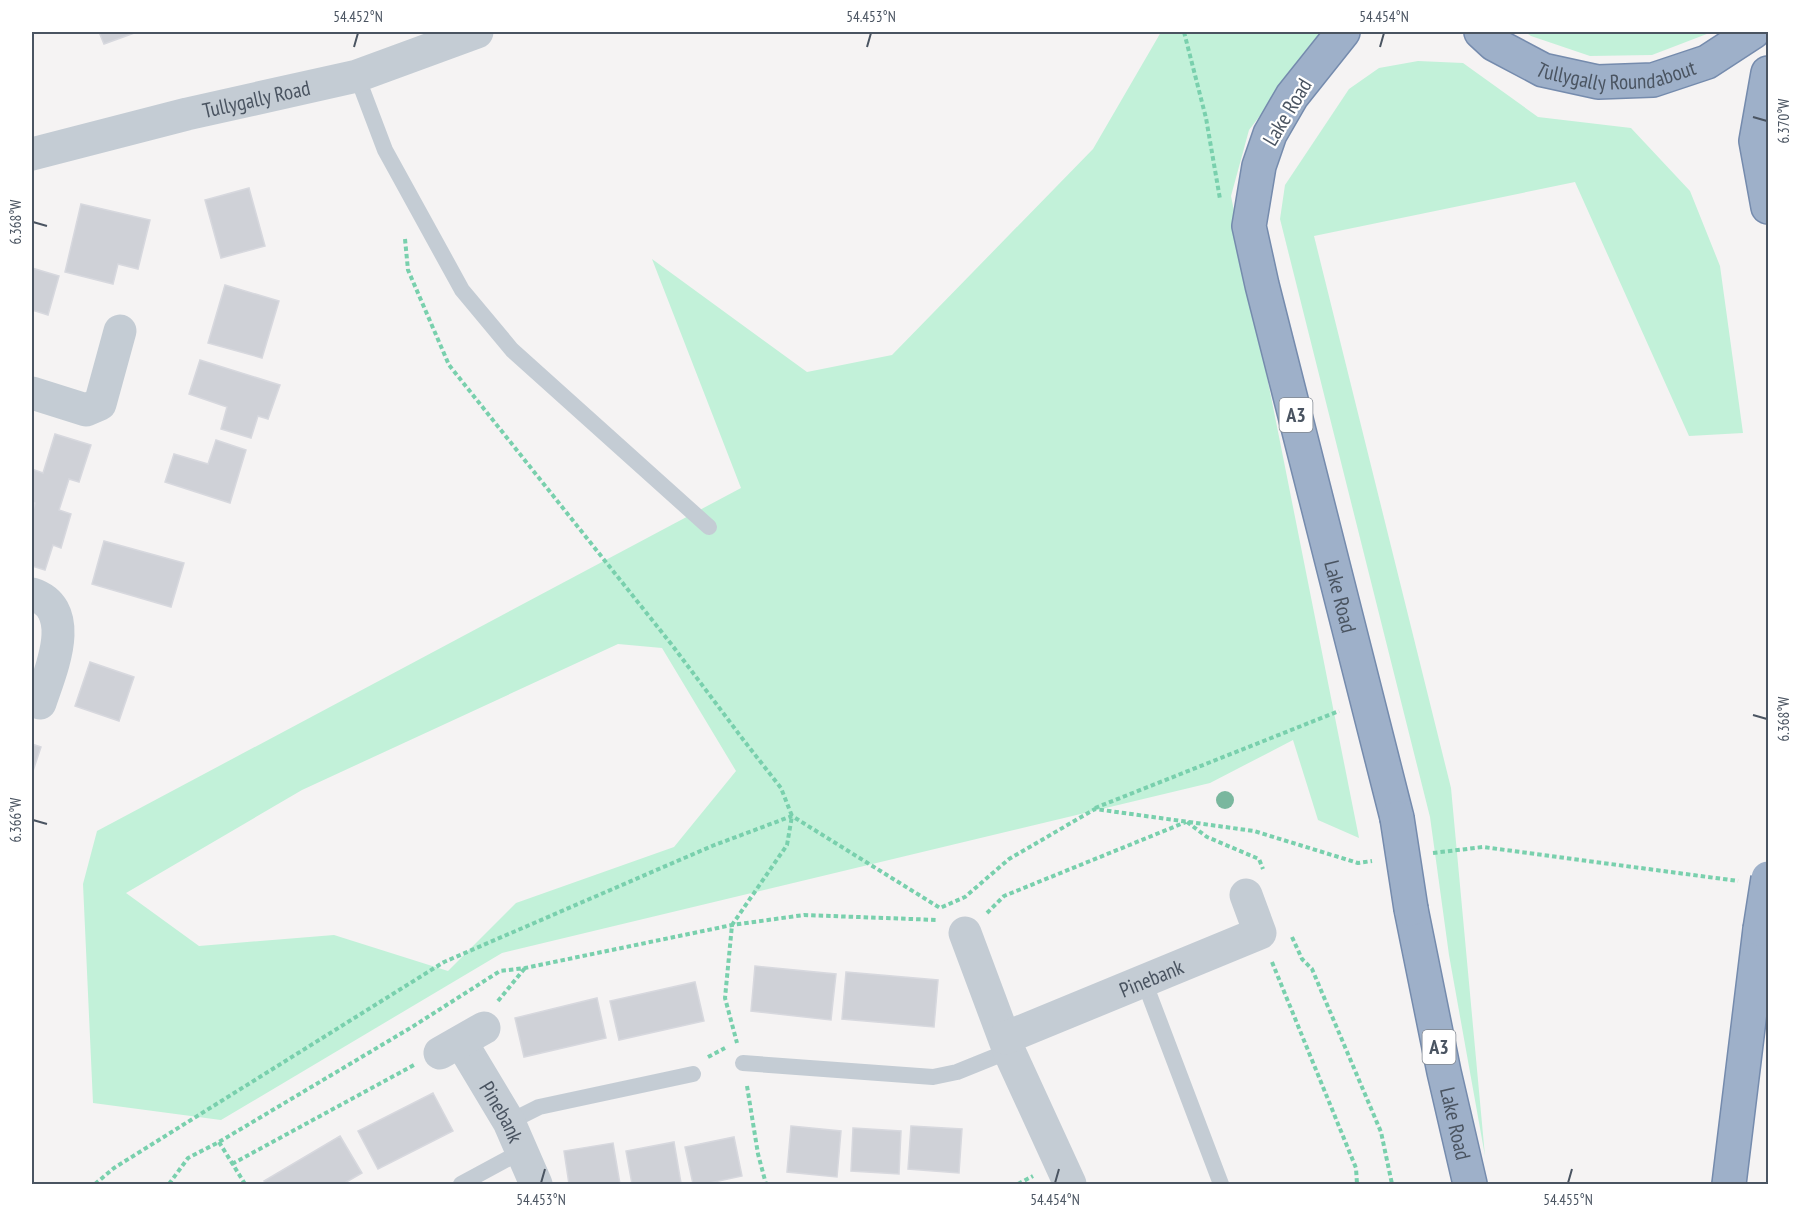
<svg xmlns="http://www.w3.org/2000/svg" width="1800" height="1216" font-family="'PT Sans Narrow',sans-serif">
	<style>
		.green { fill: #c2f1d9; fill-rule: evenodd }
		.building { fill: #cfd1d7; stroke: #d7d8de; stroke-width: 1.5 }
		.lines { fill: none; stroke-linecap: round; stroke-linejoin: round }
		.trunk-casing { stroke: #758bad; stroke-width: 36 }
		.path { stroke: #79d0ad; stroke-width: 4; stroke-dasharray: 4.5 3; stroke-linecap: butt }
		.service { stroke: #c4ccd4; stroke-width: 16 }
		.minor { stroke: #c4ccd4; stroke-width: 33 }
		.tertiary { stroke: #c4ccd4; stroke-width: 33 }
		.trunk { stroke: #9eb0c9; stroke-width: 33 }
		.trunk-bridge-casing { stroke: #758bad; stroke-width: 36; stroke-linecap: butt }
		.trunk-bridge { stroke: #9eb0c9; stroke-width: 33 }
		.tree { fill: #7ab79e }
		.ticks { fill: none; stroke: #4a5461; stroke-width: 2 }
		.labels { text-anchor: middle; dominant-baseline: central; stroke-width: 4.5; stroke-linejoin: round; paint-order: stroke }
		.shield { fill: #fff; stroke: #808790; stroke-width: 1.5 }
		.shield-label { font-size: 20px; font-weight: bold; fill: #4a5461 }
		.street-label { font-size: 21px; fill: #4a5461; stroke: #fff }
		.neatline { fill: none; stroke: #4a5461; stroke-width: 2 }
		.ticks-label { font-size: 15px; text-anchor: middle; fill: #4a5461 }
	</style>
	<rect width="100%" height="100%" fill="#f5f3f3"/>
	<path class="green" d="M 1161,32 L 1321,32 L 1302,55 L 1269,104 L 1249,130 L 1231,196 L 1359,838 L 1318,820 L 1293,740 L 1210,783 L 502,953 L 221,1120 L 93,1103 L 83,884 L 97,831 L 741,488 L 652,259 L 807,372 L 892,355 L 1093,149 ZM 618,644 L 662,648 L 736,771 L 674,847 L 516,903 L 448,971 L 334,935 L 199,946 L 126,893 L 302,790 Z
		M 1525,32 L 1712,32 L 1652,55 L 1590,56 L 1531,36 Z
		M 1418,61 L 1463,63 L 1538,117 L 1631,128 L 1690,191 L 1720,266 L 1743,433 L 1689,436 L 1575,182 L 1314,236 L 1451,788 L 1485,1156 L 1449,955 L 1430,817 L 1280,219 L 1285,185 L 1349,89 L 1379,68 Z"/>
	<path class="building" d="M 99,32 L 137,32 L 104,44 Z
		M 249,188 L 265,246 L 221,258 L 205,200 Z
		M 81,204 L 150,220 L 138,269 L 118,264 L 113,284 L 65,272 Z
		M 32,268 L 59,276 L 48,315 L 32,310 Z
		M 225,285 L 279,301 L 262,358 L 208,343 Z
		M 200,360 L 280,385 L 268,419 L 258,416 L 251,438 L 221,429 L 227,407 L 189,394 Z
		M 55,434 L 91,445 L 79,482 L 69,479 L 59,510 L 71,514 L 61,548 L 53,545 L 45,570 L 32,566 L 32,514 L 35,503 L 32,502 L 32,469 L 43,473 Z
		M 216,440 L 246,450 L 230,503 L 165,482 L 174,454 L 208,464 Z
		M 104,541 L 184,563 L 171,607 L 92,584 Z
		M 90,662 L 134,677 L 119,721 L 75,706 Z
		M 32,744 L 41,747 L 32,774 Z
		M 755,966 L 836,974 L 831,1020 L 751,1011 Z
		M 846,972 L 938,980 L 934,1027 L 842,1019 Z
		M 695,982 L 704,1021 L 619,1040 L 610,1001 Z
		M 597,998 L 606,1038 L 524,1057 L 515,1018 Z
		M 433,1093 L 453,1131 L 378,1169 L 358,1131 Z
		M 791,1126 L 841,1131 L 837,1177 L 787,1172 Z
		M 911,1126 L 962,1129 L 959,1173 L 908,1169 Z
		M 853,1128 L 901,1131 L 899,1174 L 851,1171 Z
		M 340,1136 L 362,1173 L 343,1184 L 266,1184 L 264,1181 Z
		M 734,1137 L 742,1176 L 705,1184 L 693,1184 L 685,1147 Z
		M 674,1142 L 681,1183 L 632,1184 L 626,1151 Z
		M 613,1143 L 620,1184 L 569,1184 L 564,1151 Z"/>
	<g class="lines">
		<g class="trunk-casing">
			<g id="trunk">
				<path id="s4" d="M 1343,32 L 1292,96 L 1270,134 L 1259,166 L 1249,226 L 1262,285 L 1397,818"/>
				<path id="s5" d="M 1481,32 L 1494,44 L 1543,70 L 1598,82 L 1653,80 L 1707,62 L 1753,32"/>
				<path d="M 1768,73 L 1756,141 L 1768,207"/>
				<path id="s6" d="M 1411,909 L 1444,1072 L 1470,1184"/>
				<path d="M 1729,1184 L 1760,929"/>
			</g>
		</g>
		<path class="path" d="M 1184,32 L 1206,118 L 1220,199
			M 405,239 L 408,270 L 449,365 L 672,645 L 745,742 L 781,788 L 792,816 L 787,845 L 732,925 L 725,998 L 737,1043
			M 1095,808 L 1339,711
			M 1187,822 L 1207,837 L 1259,859 L 1263,869
			M 1433,853 L 1483,847 L 1738,881
			M 987,913 L 1004,896 L 1186,822
			M 1292,937 L 1302,959 L 1312,969 L 1381,1132 L 1392,1184
			M 1272,962 L 1356,1168 L 1357,1184
			M 498,1001 L 525,968
			M 708,1057 L 725,1048
			M 747,1086 L 758,1154 L 766,1184
			M 219,1142 L 245,1184
			M 232,1164 L 414,1065
			M 95,1184 L 114,1168 L 444,962 L 712,846 L 792,816 L 940,908 L 965,897 L 1009,859 L 1095,809 L 1254,831 L 1358,863 L 1372,861
			M 169,1184 L 188,1158 L 219,1142 L 412,1027 L 500,971 L 525,968 L 732,925 L 804,915 L 938,920
			M 1018,1184 L 1033,1176"/>
		<path class="service" d="M 357,76 L 385,150 L 462,290 L 512,350 L 709,527
			M 1144,981 L 1221,1184
			M 743,1063 L 933,1077 L 957,1072 L 1009,1051
			M 509,1122 L 539,1107 L 693,1074
			M 461,1184 L 522,1151"/>
		<g class="minor">
			<path d="M 32,393 L 86,410 L 100,404 L 120,331"/>
			<path d="M 32,594 C 79,609 50,672 40,703"/>
			<path d="M 965,933 L 1009,1051 L 1070,1184"/>
			<path id="s1" d="M 1005,1038 L 1260,933 L 1246,895"/>
			<path id="s2" d="M 461,1042 L 509,1122 L 536,1184"/>
			<path d="M 440,1053 L 484,1028"/>
		</g>
		<path class="tertiary" id="s3" d="M 32,154 L 187,114 L 357,76 L 477,32"/>
		<use href="#trunk" class="trunk"/>
		<g class="trunk-bridge-casing">
			<path id="trunk-bridge" d="M 1397,818 L 1411,909
				M 1760,929 L 1768,878"/>
		</g>
		<use href="#trunk-bridge" class="trunk-bridge"/>
	</g>
	<circle class="tree" cx="1225" cy="800" r="9"/>
	<path class="ticks" d="M 354,47 L 358,33M 867,47 L 871,33M 1380,47 L 1384,33M 1753,117 L 1767,121M 33,222 L 47,226M 1753,715 L 1767,719M 33,820 L 47,824M 541,1183 L 545,1169M 1055,1183 L 1059,1169M 1568,1183 L 1572,1169"/>
	<g class="labels">
		<g class="shield">
			<rect x="1279.5" y="398" width="33" height="34" rx="4.5"/>
			<rect x="1422.5" y="1030" width="33" height="34" rx="4.5"/>
		</g>
		<g class="shield-label">
			<text x="1296" y="415">A3</text>
			<text x="1439" y="1047">A3</text>
		</g>
		<g class="street-label">
			<text stroke="none"><textPath href="#s5" startOffset="148">Tullygally Roundabout</textPath></text>
			<text stroke="none"><textPath href="#s3" startOffset="231">Tullygally Road</textPath></text>
			<text transform="translate(1287 112) rotate(-59)">Lake Road</text>
			<text stroke="none"><textPath href="#s4" startOffset="602">Lake Road</textPath></text>
			<text stroke="none"><textPath href="#s1" startOffset="158">Pinebank</textPath></text>
			<text stroke="none"><textPath href="#s2" startOffset="81">Pinebank</textPath></text>
			<text stroke="none"><textPath href="#s6" startOffset="219">Lake Road</textPath></text>
		</g>
	</g>
	<rect width="1800" height="1216" fill="none" stroke="#ffffff" stroke-width="66"/>
	<rect x="33" y="33" width="1734" height="1150" class="neatline"/>
	<g class="ticks-label">
		<text x="358" y="22">54.452°N</text>
		<text x="871" y="22">54.453°N</text>
		<text x="1384" y="22">54.454°N</text>
		<text transform="translate(1784 121) rotate(-90)" y="5">6.370°W</text>
		<text transform="translate(16 222) rotate(-90)" y="5">6.368°W</text>
		<text transform="translate(1784 719) rotate(-90)" y="5">6.368°W</text>
		<text transform="translate(16 820) rotate(-90)" y="5">6.366°W</text>
		<text x="541" y="1205">54.453°N</text>
		<text x="1055" y="1205">54.454°N</text>
		<text x="1568" y="1205">54.455°N</text>
	</g>
</svg>
